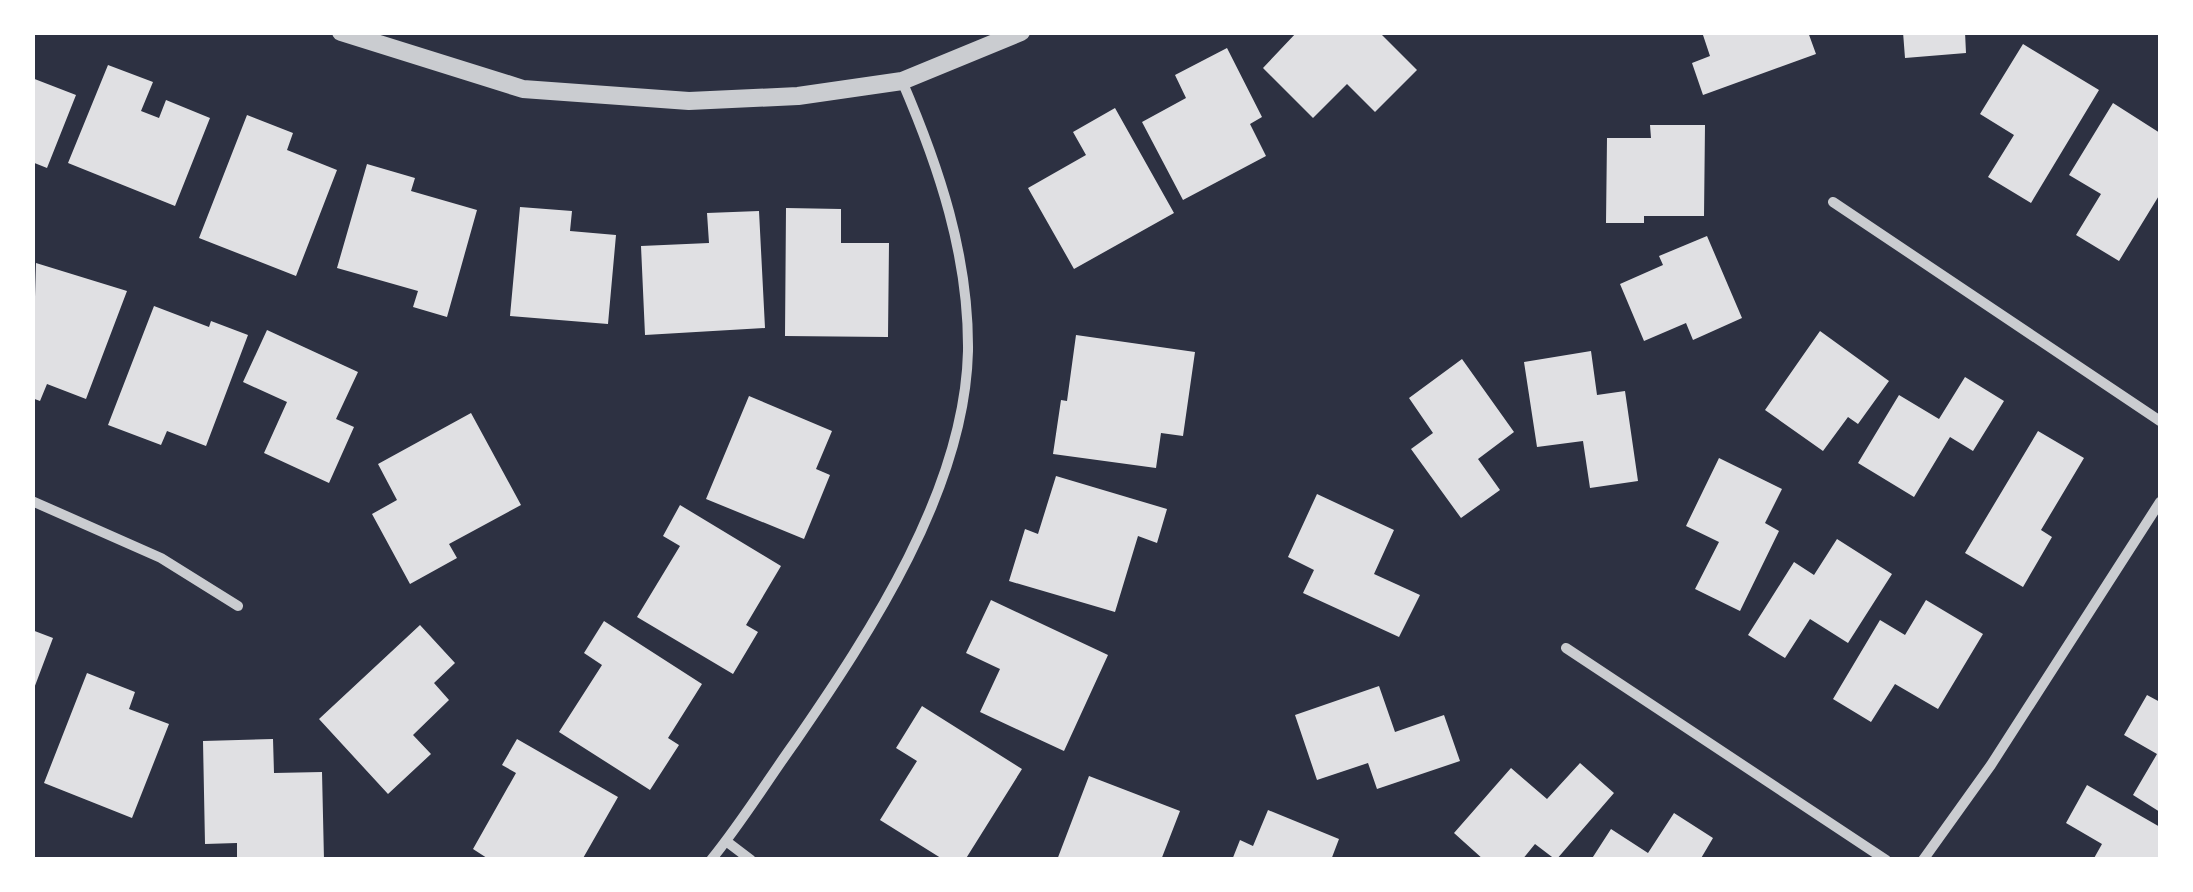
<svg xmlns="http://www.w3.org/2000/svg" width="2193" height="892" font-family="'Noto Sans',sans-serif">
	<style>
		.building { fill: #e0e0e3 }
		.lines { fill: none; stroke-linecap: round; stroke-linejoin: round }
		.minor { stroke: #caccd0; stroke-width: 10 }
		.tertiary { stroke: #caccd0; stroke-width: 18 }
	</style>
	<rect width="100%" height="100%" fill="#2d3142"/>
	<path class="building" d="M 1297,32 L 1379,32 L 1417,70 L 1375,112 L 1347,84 L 1313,118 L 1263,68 Z
		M 1702,32 L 1808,32 L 1816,54 L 1703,95 L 1692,63 L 1710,56 Z
		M 1903,32 L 1965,32 L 1966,53 L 1905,58 Z
		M 2023,44 L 2099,90 L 2031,203 L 1988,177 L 2014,135 L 1980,114 Z
		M 1227,48 L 1262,117 L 1250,124 L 1266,156 L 1183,200 L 1142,122 L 1186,98 L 1175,75 Z
		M 108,65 L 153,82 L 141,111 L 159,118 L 166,100 L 210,118 L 175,206 L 68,163 Z
		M 32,78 L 76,95 L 47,168 L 32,162 Z
		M 2113,103 L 2160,133 L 2160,194 L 2119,261 L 2076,235 L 2101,194 L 2069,175 Z
		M 1115,108 L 1174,213 L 1074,269 L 1028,188 L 1086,155 L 1073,132 Z
		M 247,115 L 293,133 L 287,150 L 337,170 L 296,276 L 199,238 Z
		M 1650,125 L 1705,125 L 1704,216 L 1644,216 L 1644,223 L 1606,223 L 1607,138 L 1651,138 Z
		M 367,164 L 415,178 L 411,191 L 477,210 L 447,317 L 413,307 L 418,291 L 337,268 Z
		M 520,207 L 572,211 L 570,231 L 616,235 L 608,324 L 510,316 Z
		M 786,208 L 841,209 L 841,243 L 889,243 L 888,337 L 785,336 Z
		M 759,211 L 765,328 L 645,335 L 641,246 L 709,243 L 707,213 Z
		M 1707,236 L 1742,318 L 1693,340 L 1686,323 L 1644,341 L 1620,284 L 1663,265 L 1659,256 Z
		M 36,263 L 127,291 L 86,399 L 47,384 L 40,401 L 32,398 Z
		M 154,306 L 209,327 L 211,321 L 248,335 L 206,446 L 167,431 L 161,445 L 108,425 Z
		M 267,330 L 358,372 L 336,419 L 354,427 L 329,483 L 264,453 L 287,402 L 243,382 Z
		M 1820,331 L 1889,381 L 1858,424 L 1848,417 L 1823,451 L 1765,410 Z
		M 1076,335 L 1195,352 L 1183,436 L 1161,433 L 1156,468 L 1053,454 L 1061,400 L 1067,401 Z
		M 1591,351 L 1597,395 L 1625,391 L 1638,481 L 1590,488 L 1583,441 L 1537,447 L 1524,362 Z
		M 1462,359 L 1514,432 L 1478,459 L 1500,490 L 1461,518 L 1411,449 L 1433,433 L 1409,398 Z
		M 1965,377 L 2004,401 L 1973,451 L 1950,437 L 1914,497 L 1858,463 L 1899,395 L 1939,419 Z
		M 749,396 L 832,431 L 816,469 L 830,475 L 804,539 L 706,499 Z
		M 471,413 L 521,505 L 449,544 L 457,558 L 410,584 L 372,514 L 397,500 L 378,464 Z
		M 2038,431 L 2084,458 L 2041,530 L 2052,537 L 2023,587 L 1965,553 Z
		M 1719,458 L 1782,489 L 1765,523 L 1779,531 L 1740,611 L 1695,589 L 1719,542 L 1686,526 Z
		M 1056,476 L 1167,509 L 1157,543 L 1138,536 L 1115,612 L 1009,581 L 1025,529 L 1038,534 Z
		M 1317,494 L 1394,530 L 1374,574 L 1420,595 L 1399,637 L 1303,593 L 1314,570 L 1288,557 Z
		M 680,505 L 781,566 L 746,625 L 758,632 L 733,674 L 637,617 L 680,546 L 663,536 Z
		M 1837,539 L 1892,574 L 1848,643 L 1810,619 L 1785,658 L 1748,635 L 1794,562 L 1814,575 Z
		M 991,600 L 1108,655 L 1064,751 L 980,712 L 1000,669 L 966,653 Z
		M 1926,600 L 1983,634 L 1938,709 L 1895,684 L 1871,722 L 1833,699 L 1880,620 L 1905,635 Z
		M 604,621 L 702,684 L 668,738 L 679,745 L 650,790 L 559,732 L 602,665 L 584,653 Z
		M 420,625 L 455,663 L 434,683 L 449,700 L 413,735 L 431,754 L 388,794 L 319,719 Z
		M 32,630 L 53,638 L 33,691 L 32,691 Z
		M 87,673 L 135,692 L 129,709 L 169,724 L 132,818 L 44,783 Z
		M 1379,686 L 1395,732 L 1444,715 L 1460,761 L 1377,789 L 1368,763 L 1317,780 L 1295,715 Z
		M 2147,695 L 2160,702 L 2160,812 L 2133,795 L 2157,754 L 2124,735 Z
		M 922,706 L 1022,769 L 965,860 L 944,860 L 880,820 L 917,761 L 896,748 Z
		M 273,739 L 274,773 L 322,772 L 324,860 L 237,860 L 237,843 L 205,844 L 203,741 Z
		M 517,739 L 618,797 L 582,860 L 490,860 L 473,849 L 516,773 L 502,765 Z
		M 1580,763 L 1614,793 L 1556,860 L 1535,844 L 1522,860 L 1484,860 L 1454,833 L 1511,768 L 1547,799 Z
		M 1089,776 L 1180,811 L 1161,860 L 1057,860 Z
		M 2087,785 L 2160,827 L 2160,860 L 2093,860 L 2102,844 L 2066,823 Z
		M 1268,810 L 1339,839 L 1331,860 L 1232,860 L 1240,840 L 1253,846 Z
		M 1674,813 L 1713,838 L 1700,860 L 1591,860 L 1611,829 L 1648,853 Z"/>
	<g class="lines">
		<path class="minor" d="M 1833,202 L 2160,421
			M 32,501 L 161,558 L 238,606
			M 1566,648 L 1886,860
			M 726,841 L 751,860
			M 711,860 C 742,822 767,781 795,742 C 870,633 965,489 968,351 C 969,256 939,167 902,81
			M 1923,860 L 1991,765 L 2160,502"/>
		<path class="tertiary" d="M 341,32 L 523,89 L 689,101 L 798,96 L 902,81 L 1021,32"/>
	</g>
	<rect width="2193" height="892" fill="none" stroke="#ffffff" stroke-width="70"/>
</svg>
